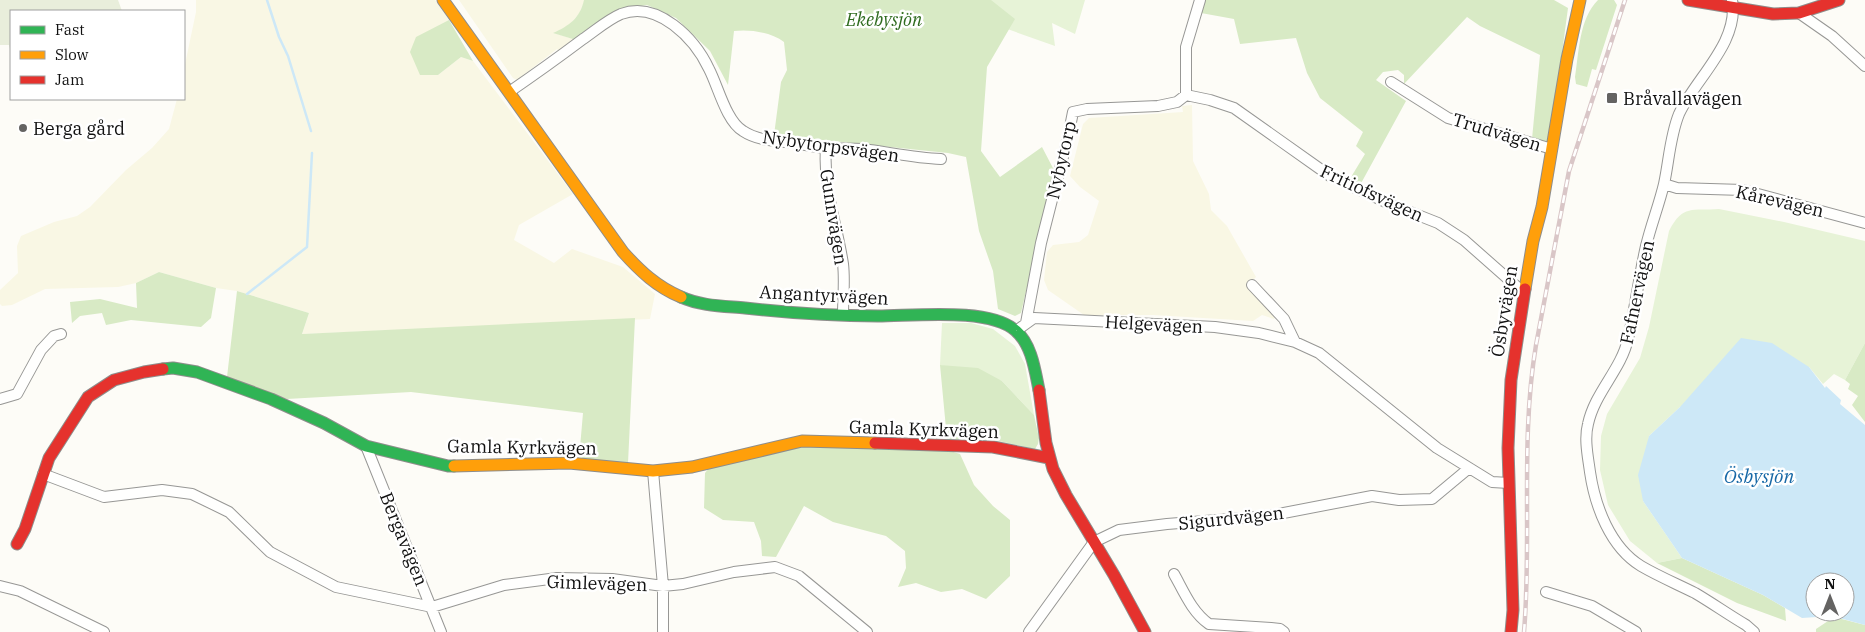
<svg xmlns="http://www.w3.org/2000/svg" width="1865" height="632" font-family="'IBM Plex Serif',serif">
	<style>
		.farmland { fill: #f9f7e4 }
		.green { fill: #e7f3d7 }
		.forest { fill: #d8eac5 }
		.cemetery { fill: #e9eedb }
		.water { fill: #cde8f7; fill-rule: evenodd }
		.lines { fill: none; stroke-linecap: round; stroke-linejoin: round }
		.stream { stroke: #cde8f7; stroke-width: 2.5 }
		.street-casing { stroke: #979795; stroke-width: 12 }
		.fast-casing { stroke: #8e8d8b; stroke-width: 13 }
		.slow-casing { stroke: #8e8d8b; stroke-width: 13 }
		.jam-casing { stroke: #8e8d8b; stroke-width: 13 }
		.street { stroke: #fffffe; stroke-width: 10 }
		.fast { stroke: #30b455; stroke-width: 11 }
		.slow { stroke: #ff9f0a; stroke-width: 11 }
		.jam { stroke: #e5322d; stroke-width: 11 }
		.rail-casing { stroke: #d9c6c7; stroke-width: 4.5 }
		.rail { stroke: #fff; stroke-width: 2.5; stroke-dasharray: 8; stroke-linecap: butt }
		.poi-dot { fill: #646362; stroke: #fff; stroke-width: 2 }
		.labels { text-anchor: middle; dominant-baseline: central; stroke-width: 5; stroke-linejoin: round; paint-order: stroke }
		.park-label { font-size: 18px; font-style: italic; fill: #2f6b1f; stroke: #fff }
		.poi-label { font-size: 18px; fill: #111; stroke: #fff; text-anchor: start }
		.street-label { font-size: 18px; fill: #111; stroke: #fff }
		.water-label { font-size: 19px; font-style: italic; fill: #1768a6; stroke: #fff }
	</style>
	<rect width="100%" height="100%" fill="#fdfcf7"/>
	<path class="farmland" d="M 196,0 L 435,0 L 449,20 L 438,75 L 461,57 L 473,61 L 573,194 L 519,225 L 514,240 L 554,263 L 572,249 L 623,267 L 655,294 L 650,319 L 302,334 L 309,313 L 237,291 L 216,288 L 159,272 L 136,283 L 118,287 L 45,289 L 12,305 L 2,306 L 0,304 L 0,290 L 18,273 L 17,246 L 21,236 L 54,222 L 77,216 L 90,207 L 126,170 L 152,148 L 169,129 L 177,99 L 184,99 L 184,69 L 196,12 Z
		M 459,0 L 584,0 L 584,2 L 579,14 L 568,26 L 554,33 L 576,40 L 559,51 L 557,49 L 517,80 L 513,78 Z
		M 1192,105 L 1193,161 L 1209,194 L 1211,210 L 1227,226 L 1256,277 L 1247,285 L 1275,316 L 1274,319 L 1262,315 L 1253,321 L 1153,315 L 1084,315 L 1048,290 L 1044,280 L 1047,252 L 1053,245 L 1079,242 L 1088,235 L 1099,201 L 1080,187 L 1070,176 L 1083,124 L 1089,118 L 1183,112 L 1182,106 Z"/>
	<path class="green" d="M 687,0 L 1085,0 L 1075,34 L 1052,23 L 1055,46 L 962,13 Z
		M 1719,209 L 1784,222 L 1865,241 L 1865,343 L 1845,380 L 1834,374 L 1823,384 L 1809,367 L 1680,407 L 1649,436 L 1643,501 L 1682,558 L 1657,563 L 1630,541 L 1608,505 L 1600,470 L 1601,436 L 1607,414 L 1640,358 L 1649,327 L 1669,231 C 1683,204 1692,211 1719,209 Z
		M 942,323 L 971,323 L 993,329 L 1015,346 L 1025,364 L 1034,415 L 1002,381 L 940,365 Z"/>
	<path class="forest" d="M 584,0 L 991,0 L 1015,19 L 987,67 L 981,151 L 1000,177 L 1042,147 L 1054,170 L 1021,313 L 1015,316 L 998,309 L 993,271 L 979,231 L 966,157 L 948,153 L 774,135 L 781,82 L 787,70 L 784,42 C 771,32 749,29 734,31 L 728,85 L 710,51 L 676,18 L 647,5 L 622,9 L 576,40 L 553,33 C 569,26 580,18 584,0 Z
		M 1204,0 L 1554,0 L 1568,8 L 1550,143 L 1532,139 L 1540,55 L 1480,26 L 1467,17 L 1404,84 L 1404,75 L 1398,70 L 1383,72 L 1376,80 L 1406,101 L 1359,187 L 1348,182 L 1365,154 L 1356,146 L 1363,132 L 1320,98 L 1307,73 L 1296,38 L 1240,44 L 1234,19 L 1201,13 Z
		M 1598,0 L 1614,0 L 1617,5 L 1596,70 L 1592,69 L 1587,87 L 1576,84 L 1575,77 C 1579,52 1579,19 1598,0 Z
		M 449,20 L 473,61 L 461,57 L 438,75 L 420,75 L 410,52 L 416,37 Z
		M 159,272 L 216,288 L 211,318 L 201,327 L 131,320 L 106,325 L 102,313 L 80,316 L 72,323 L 70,302 L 100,299 L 137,308 L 136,283 Z
		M 237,291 L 309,313 L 302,334 L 635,318 L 628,463 L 579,459 L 583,413 L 411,392 L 287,399 L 227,377 Z
		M 1865,343 L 1865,422 L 1852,405 L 1858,396 L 1848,389 L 1850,384 L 1845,380 Z
		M 940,365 L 978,368 L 1002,381 L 1034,415 L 1039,438 L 1038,444 L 1035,449 L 994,440 L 947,439 Z
		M 802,446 L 947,450 L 960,454 L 974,485 L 993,506 L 1010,520 L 1010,576 L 986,599 L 962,589 L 941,592 L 916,583 L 898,587 L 906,568 L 905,551 L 886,536 L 833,522 L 804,506 L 776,557 L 762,556 L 761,541 L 754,522 L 723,520 L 704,508 L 705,473 L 709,468 Z
		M 1682,558 L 1763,595 L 1785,608 L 1786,621 L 1737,603 L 1657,563 Z
		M 1834,617 L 1865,625 L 1865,632 L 1816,632 L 1816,629 Z"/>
	<path class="cemetery" d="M 0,0 L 118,0 L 122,11 L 11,11 L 11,53 L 9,45 L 0,45 Z"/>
	<path class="water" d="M 1741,338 L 1772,343 L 1809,367 L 1825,388 L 1826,386 L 1841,400 L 1840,404 L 1865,425 L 1865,625 L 1832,616 L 1802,618 L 1763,595 L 1682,558 L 1643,501 L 1638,475 L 1649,436 L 1680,407 ZM 1815,582 L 1845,582 L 1845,612 L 1815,612 Z"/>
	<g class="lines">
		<path class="stream" d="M 267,0 L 279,37 L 288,56 L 311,131
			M 247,294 L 307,247 L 312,153"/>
		<g class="street-casing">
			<path id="street" d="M 1732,0 C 1740,42 1695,79 1679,114 C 1670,136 1669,161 1664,184 C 1659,205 1651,225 1646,246 C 1639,277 1635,308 1628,339 C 1621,370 1595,392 1588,424 C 1584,439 1588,457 1590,472 C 1595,506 1610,547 1641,566 C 1658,576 1677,584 1695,593 C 1712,603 1729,615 1746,625 L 1754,632
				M 1799,13 L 1832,36 L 1865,66
				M 1391,82 L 1448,118 L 1552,149
				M 509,92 C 534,75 559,57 583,39 C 595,31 607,20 621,14 C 658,0 695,39 709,69 C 718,86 726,121 743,131 C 758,141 777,141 794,143 C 805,145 817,148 828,148 C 839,149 851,148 862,149 C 888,152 914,158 941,159
				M 1186,95 L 1210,100 L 1234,108 L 1330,176 L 1390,204 L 1438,223 L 1464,240 L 1524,293
				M 1186,95 L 1186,47 L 1200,0
				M 826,148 C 823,190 837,224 843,264 C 845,280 843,298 843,315
				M 1664,184 L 1677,188 L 1743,190 L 1865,223
				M 1252,285 L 1284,319 L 1295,342
				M 1026,323 L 1041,243 L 1068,137 L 1073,112 L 1087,109 L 1158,106 L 1177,102 L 1186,95
				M 1016,331 L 1034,318 L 1215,327 L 1259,333 L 1295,342 L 1319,353 L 1437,448 L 1492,482 L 1509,483
				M 0,399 L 17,394 L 41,350 L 54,336 L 61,334
				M 366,446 L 441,632
				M 653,471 L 663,586 L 663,632
				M 43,474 L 104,497 L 162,490 L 192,494 L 229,512 L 270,552 L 336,587 L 432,607 L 504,585 L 557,578 L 612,579 L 663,586 L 683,584 L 734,572 L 775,567 L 799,576 L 867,632
				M 1174,574 C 1184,592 1192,612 1209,624 L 1271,628 L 1280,629 L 1284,632
				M 0,586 L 20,591 L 104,632
				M 1546,592 L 1592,606 L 1636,632
				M 1029,632 L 1094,542 L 1119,530 L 1167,524 L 1268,516 L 1372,496 L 1399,500 L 1432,499 L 1468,469"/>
		</g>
		<g class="fast-casing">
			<path id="fast" d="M 681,297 C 701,306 723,306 745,308 C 789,313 833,316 878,316 C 913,316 990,307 1016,331 C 1032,345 1035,371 1039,390
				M 163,369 L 173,368 L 197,372 L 271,399 L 324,423 L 366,446 L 448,466 L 454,466"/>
		</g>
		<g class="slow-casing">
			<path id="slow" d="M 443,0 L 623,252 C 640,271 657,287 681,297
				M 1525,289 L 1533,241 L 1542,207 L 1567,59 L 1580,0
				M 454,466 L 569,463 L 653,471 L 692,467 L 802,441 L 875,443"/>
		</g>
		<g class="jam-casing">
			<path id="jam" d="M 1688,0 L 1773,14 L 1799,13 L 1839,0
				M 1039,390 L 1046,443 L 1053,469 L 1066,495 L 1114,575 L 1145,632
				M 875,443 L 993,447 L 1049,458
				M 17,544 L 25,529 L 49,458 L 88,397 L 114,380 L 144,372 L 163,369
				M 1511,632 L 1513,610 L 1508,448 L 1511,380 L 1525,289"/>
		</g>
		<use href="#street" class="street"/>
		<use href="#fast" class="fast"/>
		<use href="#slow" class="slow"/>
		<use href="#jam" class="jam"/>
		<g class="rail-casing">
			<path id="rail" d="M 1524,632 C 1532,537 1520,440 1536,345 L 1569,171 L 1625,0"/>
		</g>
		<use href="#rail" class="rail"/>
	</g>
	<g class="poi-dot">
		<rect x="1606" y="92" width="12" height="12" rx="2.5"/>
		<circle cx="23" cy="128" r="5"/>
	</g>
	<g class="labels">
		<g class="park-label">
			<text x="884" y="19">Ekebysjön</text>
		</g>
		<g class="poi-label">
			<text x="1623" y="98">Bråvallavägen</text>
			<text x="33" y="128">Berga gård</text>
		</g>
		<g class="street-label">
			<text transform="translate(1497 132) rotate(17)">Trudvägen</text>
			<text transform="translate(831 146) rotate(8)">Nybytorpsvägen</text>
			<text transform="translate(1061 160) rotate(-77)">Nybytorp</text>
			<text transform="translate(1372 193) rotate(25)">Fritiofsvägen</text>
			<text transform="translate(1780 201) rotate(13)">Kårevägen</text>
			<text transform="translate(834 217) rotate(81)">Gunnvägen</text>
			<text transform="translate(1637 292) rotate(-78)">Fafnervägen</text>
			<text transform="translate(824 295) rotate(3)">Angantyrvägen</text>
			<text transform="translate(1504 311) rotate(-81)">Ösbyvägen</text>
			<text transform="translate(1154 324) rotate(3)">Helgevägen</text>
			<text transform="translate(924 429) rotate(2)">Gamla Kyrkvägen</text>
			<text transform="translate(522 447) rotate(1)">Gamla Kyrkvägen</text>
			<text transform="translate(1231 518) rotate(-6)">Sigurdvägen</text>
			<text transform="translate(404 539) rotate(68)">Bergavägen</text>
			<text transform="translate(597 583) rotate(2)">Gimlevägen</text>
		</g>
		<g class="water-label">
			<text x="1759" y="476">Ösbysjön</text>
		</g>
	</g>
	<rect x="10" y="10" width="175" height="90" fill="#ffffff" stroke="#a0a0a0"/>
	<rect x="20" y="26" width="25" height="8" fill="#30b455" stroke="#a0a0a0"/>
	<text x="55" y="35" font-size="15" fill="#111111">Fast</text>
	<rect x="20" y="51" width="25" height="8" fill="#ff9f0a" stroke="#a0a0a0"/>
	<text x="55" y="60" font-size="15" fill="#111111">Slow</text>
	<rect x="20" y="76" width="25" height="8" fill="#e5322d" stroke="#a0a0a0"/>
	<text x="55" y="85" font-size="15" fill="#111111">Jam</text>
	<g transform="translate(1830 597)"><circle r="24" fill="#ffffff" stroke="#a0a0a0"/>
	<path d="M0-4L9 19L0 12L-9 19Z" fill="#646362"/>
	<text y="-8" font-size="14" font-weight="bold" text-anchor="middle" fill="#111111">N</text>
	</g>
</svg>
